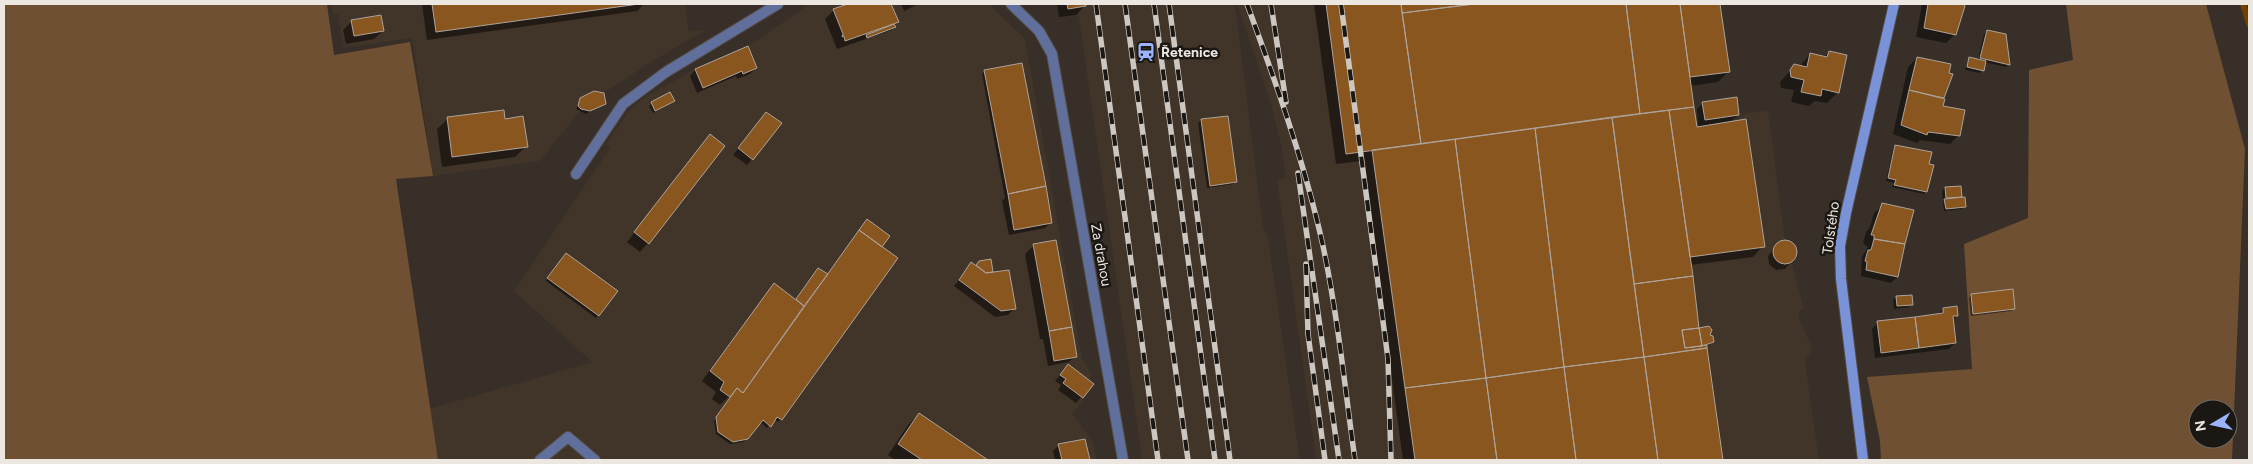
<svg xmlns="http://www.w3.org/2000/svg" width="2253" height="464" font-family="Figtree,sans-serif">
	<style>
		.built { fill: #413428 }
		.green { fill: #6f5032; fill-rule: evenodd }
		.shadow { fill: #0007 }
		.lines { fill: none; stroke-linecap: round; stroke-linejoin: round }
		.stream { stroke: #724001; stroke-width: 6 }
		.building { fill: #8a5620; stroke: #ada39a }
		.street-casing { stroke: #544c46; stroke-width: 12 }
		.secondary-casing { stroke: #544c46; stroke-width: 12 }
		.street { stroke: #606f9b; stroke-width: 10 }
		.secondary { stroke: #7a92d7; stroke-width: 10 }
		.rail-casing { stroke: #cdc7c2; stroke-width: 5.5 }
		.rail { stroke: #1b1814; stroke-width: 4; stroke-dasharray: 11; stroke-linecap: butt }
		.labels { text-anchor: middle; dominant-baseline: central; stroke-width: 5; stroke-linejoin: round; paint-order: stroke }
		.poi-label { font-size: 14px; font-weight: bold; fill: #ede7e2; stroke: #1b1814; text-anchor: start }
		.street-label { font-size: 14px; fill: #ede7e2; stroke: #1b1814 }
	</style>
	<rect width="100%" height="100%" fill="#372f28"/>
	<path class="built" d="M 331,4 L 685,4 L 689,31 L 706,30 L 656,59 L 604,93 L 606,104 L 602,107 L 590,111 L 581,110 L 540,161 L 433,176 L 412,38 L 344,48 L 338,14 L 333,14 Z
		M 810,4 L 989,4 L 1025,39 L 1082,358 L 1092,376 L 1090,380 L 1094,384 L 1073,414 L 1093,442 L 1097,460 L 438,460 L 428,409 L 592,362 L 514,291 L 610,148 L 606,144 L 629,111 L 643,98 L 695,69 L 748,46 Z
		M 1077,4 L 1235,4 L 1263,227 L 1268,237 L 1300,460 L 1142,460 Z
		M 1237,4 L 1720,4 L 1730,72 L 1690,77 L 1697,126 L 1740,120 L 1739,115 L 1768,110 L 1785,239 L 1797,245 L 1798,255 L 1792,263 L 1804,309 L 1800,311 L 1799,318 L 1813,350 L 1805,360 L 1819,460 L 1316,460 L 1277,180 L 1286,178 L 1281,144 L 1270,101 Z"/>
	<path class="green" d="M 4,4 L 327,4 L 334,55 L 410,42 L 433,176 L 396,179 L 438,460 L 4,460 Z
		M 2066,4 L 2206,4 L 2245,149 L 2232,460 L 1881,460 L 1880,441 L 1867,377 L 1972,369 L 1964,244 L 2028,218 L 2029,70 L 2073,60 ZM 2198,409 L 2228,409 L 2228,439 L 2198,439 Z"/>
	<path class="shadow" d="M 422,4 L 644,4 L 637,11 L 427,40 Z
		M 851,4 L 890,4 L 897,22 L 892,30 L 837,49 L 825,19 L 834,10 Z
		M 901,4 L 918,4 L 904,11 Z
		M 1057,4 L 1085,4 L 1085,6 L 1076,15 L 1059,17 Z
		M 1314,4 L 1719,4 L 1729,71 L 1718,82 L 1690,86 L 1696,128 L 1699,128 L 1697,109 L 1703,103 L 1738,115 L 1729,123 L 1763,246 L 1753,257 L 1690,265 L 1698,329 L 1709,336 L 1713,342 L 1706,347 L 1720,460 L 1403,460 L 1362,161 L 1336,164 Z
		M 1922,4 L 1962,4 L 1955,34 L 1946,43 L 1916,37 Z
		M 352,21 L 383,31 L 374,39 L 346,44 L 343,30 Z
		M 1987,31 L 2009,64 L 2006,67 L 1984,62 L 1980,73 L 1965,70 L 1969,58 L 1978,60 L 1984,34 Z
		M 747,48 L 756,68 L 750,74 L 737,79 L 736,76 L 697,93 L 690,76 L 695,70 Z
		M 1829,52 L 1838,92 L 1827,103 L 1815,101 L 1809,106 L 1791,102 L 1794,90 L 1781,88 L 1780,82 L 1795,66 L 1799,67 L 1810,54 L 1824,57 Z
		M 1917,58 L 1951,75 L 1942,107 L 1959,135 L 1950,144 L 1920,140 L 1917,143 L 1893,134 L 1908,67 Z
		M 985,71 L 1051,222 L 1045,228 L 1009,235 L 1002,201 L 1005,198 L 982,74 Z
		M 581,99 L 605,103 L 586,114 L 576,109 Z
		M 674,101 L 653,113 L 649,106 L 652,103 Z
		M 448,119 L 504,120 L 526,146 L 515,157 L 442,167 L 437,129 Z
		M 761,119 L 752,159 L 747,165 L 733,155 Z
		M 1201,120 L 1236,182 L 1233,184 L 1207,188 L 1198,123 Z
		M 710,136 L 648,243 L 640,252 L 627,242 Z
		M 1896,146 L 1928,165 L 1926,191 L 1924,194 L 1892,187 L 1894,183 L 1886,181 L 1893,149 Z
		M 1960,187 L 1964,206 L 1962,209 L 1944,211 L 1942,191 L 1945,188 Z
		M 1883,205 L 1897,277 L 1891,283 L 1861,276 L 1862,257 L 1868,247 L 1863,243 L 1866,232 L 1870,227 L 1874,213 Z
		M 1789,241 L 1795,246 L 1797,255 L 1785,269 L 1776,270 L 1769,264 L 1768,256 L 1779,242 Z
		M 1034,245 L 1075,356 L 1069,362 L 1048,366 L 1043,339 L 1040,339 L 1025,254 Z
		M 563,258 L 598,315 L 596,318 L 546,281 Z
		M 990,260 L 992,274 L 1014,309 L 1008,315 L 995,317 L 954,286 L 972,264 L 975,267 Z
		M 816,272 L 828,275 L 781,419 L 778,422 L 774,419 L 767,428 L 760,422 L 743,442 L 730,444 L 716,434 L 714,421 L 730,398 L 728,397 L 720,405 L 712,399 L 716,392 L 702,381 L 774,285 L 795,301 Z
		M 1971,295 L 2014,308 L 2011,311 L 1971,316 L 1969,298 Z
		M 1896,298 L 1912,304 L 1909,307 L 1894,309 L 1893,300 Z
		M 1943,309 L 1957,316 L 1952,320 L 1955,343 L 1949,349 L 1875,358 L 1872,329 L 1878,323 L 1937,315 Z
		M 1068,366 L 1092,384 L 1076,403 L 1058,390 L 1061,385 L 1055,381 Z
		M 919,414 L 986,460 L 895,460 L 888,455 L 908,425 Z
		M 1084,440 L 1088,460 L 1055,460 L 1053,451 L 1059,445 Z"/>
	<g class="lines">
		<path class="stream" d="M 2243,4 L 2249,24"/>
	</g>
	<path class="building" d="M 432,4 L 639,4 L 436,32 Z
		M 848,4 L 891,4 L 899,22 L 845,41 L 844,36 L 842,37 L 843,34 L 833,9 Z
		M 1067,4 L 1086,4 L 1086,6 L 1068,9 Z
		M 1326,4 L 1401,4 L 1421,144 L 1346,154 Z
		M 1401,4 L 1474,4 L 1402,13 Z
		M 1474,4 L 1626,4 L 1640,114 L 1421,144 L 1402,13 Z
		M 1626,4 L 1680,4 L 1694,107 L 1640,114 Z
		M 1680,4 L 1720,4 L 1730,72 L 1690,77 Z
		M 1928,4 L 1963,4 L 1965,6 L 1956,35 L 1924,28 Z
		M 381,15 L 384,31 L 354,36 L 351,20 Z
		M 894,24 L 896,27 L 867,38 L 866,35 Z
		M 1987,30 L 2006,34 L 2010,65 L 1980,58 Z
		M 748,46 L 757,68 L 743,74 L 742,71 L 703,88 L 695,69 Z
		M 1829,51 L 1847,55 L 1839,93 L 1822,89 L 1821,96 L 1801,92 L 1804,80 L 1791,77 L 1790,70 L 1794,64 L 1807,67 L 1810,53 L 1827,57 Z
		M 1917,57 L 1951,64 L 1949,73 L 1953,74 L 1944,98 L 1909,90 Z
		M 1969,57 L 1986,61 L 1984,71 L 1967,67 Z
		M 1022,63 L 1046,186 L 1008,194 L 984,70 Z
		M 1909,90 L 1945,99 L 1943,106 L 1965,110 L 1960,136 L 1928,132 L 1927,135 L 1901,125 Z
		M 594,91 L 604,93 L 606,104 L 590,111 L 581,109 L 578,106 L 580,98 Z
		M 670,92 L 675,101 L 655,111 L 651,102 Z
		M 1737,97 L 1739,115 L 1705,120 L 1702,102 Z
		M 1694,107 L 1697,127 L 1746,119 L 1765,247 L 1690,257 L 1669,110 Z
		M 504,110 L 505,119 L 523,116 L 528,147 L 452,157 L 447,117 Z
		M 1669,110 L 1693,276 L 1634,284 L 1612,117 Z
		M 766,112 L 782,123 L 753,160 L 738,148 Z
		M 1228,116 L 1237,182 L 1210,186 L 1201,119 Z
		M 1612,117 L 1644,357 L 1564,367 L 1535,128 Z
		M 1535,128 L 1564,367 L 1486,378 L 1455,139 Z
		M 710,134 L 725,146 L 649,244 L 634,232 Z
		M 1455,139 L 1486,378 L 1405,388 L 1372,150 Z
		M 1895,145 L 1932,152 L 1929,164 L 1934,165 L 1927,192 L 1894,185 L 1896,180 L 1888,178 Z
		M 1046,186 L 1052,223 L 1014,230 L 1008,194 Z
		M 1961,186 L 1962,197 L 1946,198 L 1945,187 Z
		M 1965,197 L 1966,207 L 1946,209 L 1944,199 Z
		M 1882,203 L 1914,210 L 1905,244 L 1874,239 L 1874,235 L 1871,235 Z
		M 867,219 L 890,236 L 882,247 L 859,230 Z
		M 859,230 L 898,258 L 782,420 L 777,417 L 771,427 L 763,420 L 748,439 L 733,442 L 718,432 L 716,417 L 737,388 L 743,393 Z
		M 1874,239 L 1905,244 L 1898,277 L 1866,270 L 1867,262 L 1865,261 L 1868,250 L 1871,250 Z
		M1773 252a12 12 0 1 1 24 0a12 12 0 1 1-24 0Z
		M 1056,240 L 1072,327 L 1049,331 L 1033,244 Z
		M 566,253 L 618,291 L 599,316 L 547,278 Z
		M 991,259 L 993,272 L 986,273 L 976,265 L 979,261 Z
		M 971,262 L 986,273 L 1009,270 L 1016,309 L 1001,311 L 959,280 Z
		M 818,268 L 828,274 L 804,306 L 796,299 Z
		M 1693,276 L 1699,328 L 1682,330 L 1685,348 L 1707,345 L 1707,348 L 1644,357 L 1634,284 Z
		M 774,283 L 804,306 L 743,393 L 737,388 L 730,397 L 720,390 L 724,382 L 710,371 Z
		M 2013,289 L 2015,309 L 1973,314 L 1971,294 Z
		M 1912,295 L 1913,305 L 1897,306 L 1896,296 Z
		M 1957,306 L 1958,316 L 1953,316 L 1956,343 L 1919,348 L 1915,317 L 1943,313 L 1943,308 Z
		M 1915,317 L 1919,348 L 1881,353 L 1877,321 Z
		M 1709,326 L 1712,330 L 1710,335 L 1713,336 L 1714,342 L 1702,346 L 1699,328 Z
		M 1072,327 L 1077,357 L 1054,361 L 1049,331 Z
		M 1699,328 L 1702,346 L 1685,348 L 1682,330 Z
		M 1707,348 L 1723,460 L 1658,460 L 1644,357 Z
		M 1644,357 L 1658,460 L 1576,460 L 1564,367 Z
		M 1068,364 L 1094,384 L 1083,398 L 1063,383 L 1066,379 L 1060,375 Z
		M 1564,367 L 1576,460 L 1497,460 L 1486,378 Z
		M 1486,378 L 1497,460 L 1415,460 L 1405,388 Z
		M 919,413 L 988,460 L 922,460 L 898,444 Z
		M 1085,439 L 1090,460 L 1062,460 L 1058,444 Z"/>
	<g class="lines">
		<g class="street-casing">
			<path id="street" d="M 1011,4 L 1039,31 L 1052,54 L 1123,460
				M 576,174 L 623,104 L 666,72 L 778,4
				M 540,460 L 568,437 L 595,460"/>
		</g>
		<g class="secondary-casing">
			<path id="secondary" d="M 1863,460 L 1841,279 L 1840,246 L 1846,213 L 1894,4"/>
		</g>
		<use href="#street" class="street"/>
		<use href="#secondary" class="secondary"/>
		<g class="rail-casing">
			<path id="rail" d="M 1096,4 L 1158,460
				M 1125,4 L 1188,460
				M 1154,4 L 1215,460
				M 1169,4 L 1230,460
				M 1247,4 C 1276,83 1305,164 1323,246 C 1338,317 1345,389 1355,460
				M 1271,4 L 1286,102
				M 1341,4 L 1388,359 L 1391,460
				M 1298,173 L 1339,460
				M 1306,264 L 1308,334 L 1325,460"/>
		</g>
		<use href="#rail" class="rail"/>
	</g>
	<defs>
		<g id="station-bare" transform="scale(1.5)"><path d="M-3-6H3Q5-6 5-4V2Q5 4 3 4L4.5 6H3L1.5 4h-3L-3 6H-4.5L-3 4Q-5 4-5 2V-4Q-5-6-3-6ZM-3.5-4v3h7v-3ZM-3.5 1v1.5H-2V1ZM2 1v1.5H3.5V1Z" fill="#9bb4fd" stroke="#1b1814" stroke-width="2.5" paint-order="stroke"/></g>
	</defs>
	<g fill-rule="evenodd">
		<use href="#station-bare" x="1146" y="52"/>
	</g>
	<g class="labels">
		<g class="poi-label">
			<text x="1161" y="52">Řetenice</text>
		</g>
		<g class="street-label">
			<text transform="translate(1831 228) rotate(-82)">Tolstého</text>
			<text transform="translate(1101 255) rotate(80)">Za drahou</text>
		</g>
	</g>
	<rect width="2253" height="464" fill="none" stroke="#ede7e2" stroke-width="10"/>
	<g transform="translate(2213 424) rotate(261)"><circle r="24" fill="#1b1814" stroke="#6f6b66"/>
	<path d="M0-4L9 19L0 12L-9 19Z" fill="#9bb4fd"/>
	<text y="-8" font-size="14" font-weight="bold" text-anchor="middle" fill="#ede7e2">N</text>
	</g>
</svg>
